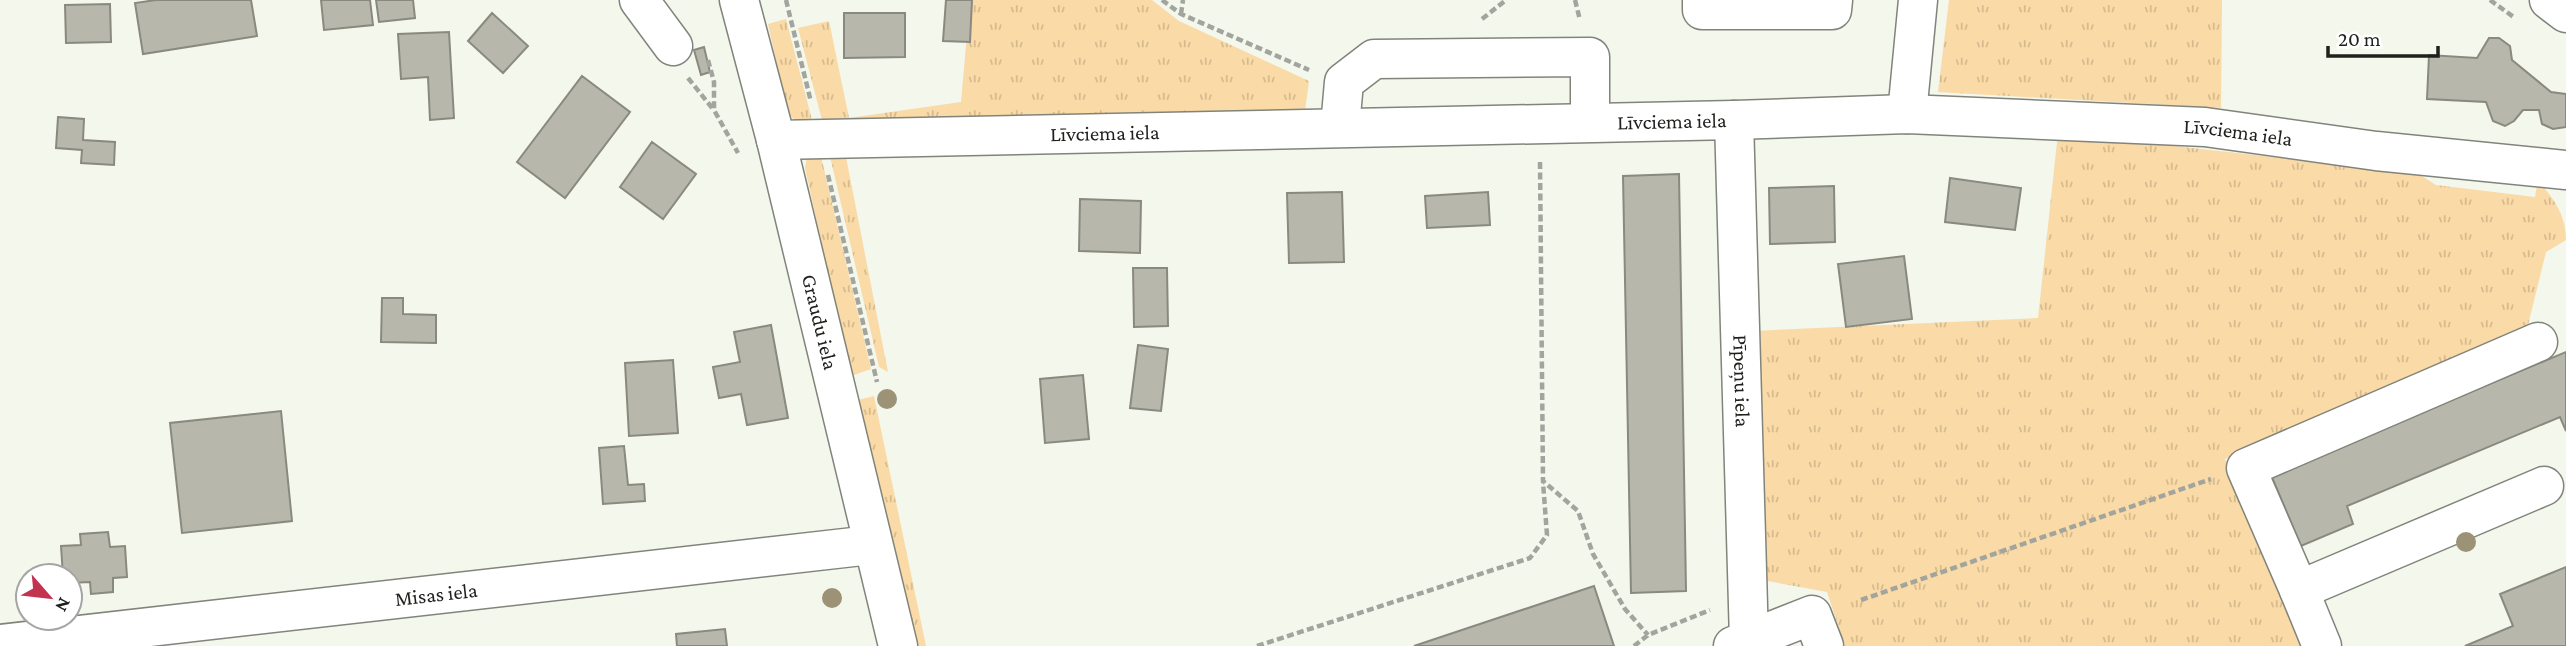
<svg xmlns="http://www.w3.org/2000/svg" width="2566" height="646" font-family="'Crimson Pro',serif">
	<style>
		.grass { fill: url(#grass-tufts) }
		.building { fill: #b8b7ac; stroke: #8a897f; stroke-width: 2 }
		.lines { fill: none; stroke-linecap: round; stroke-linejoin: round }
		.minor-casing { stroke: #81847b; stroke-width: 41 }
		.major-casing { stroke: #81847b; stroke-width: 41 }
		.path { stroke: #a2a59d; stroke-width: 4.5; stroke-dasharray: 7 3.5; stroke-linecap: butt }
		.minor { stroke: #fff; stroke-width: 38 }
		.major { stroke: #fff; stroke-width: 38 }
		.tree { fill: #9c9276 }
		.labels { text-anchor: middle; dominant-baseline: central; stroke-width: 5; stroke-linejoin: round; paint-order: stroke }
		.street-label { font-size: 21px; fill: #1e201c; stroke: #fff }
	</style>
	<defs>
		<pattern id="grass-tufts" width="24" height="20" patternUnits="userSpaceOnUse" patternTransform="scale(1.75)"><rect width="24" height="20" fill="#fadaa6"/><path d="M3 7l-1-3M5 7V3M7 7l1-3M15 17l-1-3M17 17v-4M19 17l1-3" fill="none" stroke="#d6bb8e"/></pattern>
	</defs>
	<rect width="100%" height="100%" fill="#f3f7ec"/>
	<path class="grass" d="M 970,0 L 1152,0 L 1179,21 L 1309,81 L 1305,111 L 822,120 L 798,28 L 829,21 L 849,118 L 961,102 Z
		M 1949,0 L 2222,0 L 2221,108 L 1938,92 Z
		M 786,19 L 813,124 L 802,124 L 788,115 L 768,24 Z
		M 2058,133 L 2417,173 L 2436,185 L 2535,197 L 2538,180 C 2554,199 2566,215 2566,240 L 2546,252 L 2527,329 L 2225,459 L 2305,646 L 1845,646 L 1827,592 L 1762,580 L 1753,331 L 2038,318 Z
		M 820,152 L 871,369 L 851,376 L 805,168 L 807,157 Z
		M 829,152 L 846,157 L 888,372 L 879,367 Z
		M 874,396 L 926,646 L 918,646 L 858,400 Z"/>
	<path class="building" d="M 156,0 L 251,0 L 257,36 L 143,54 L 135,3 Z
		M 321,0 L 370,0 L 373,25 L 324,30 Z
		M 376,0 L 413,0 L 415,18 L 379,22 Z
		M 946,0 L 972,0 L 970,42 L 943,41 Z
		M 110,4 L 111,42 L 66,43 L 65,5 Z
		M 492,13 L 528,46 L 503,73 L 468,41 Z
		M 844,13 L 905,13 L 905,57 L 844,58 Z
		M 449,32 L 454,118 L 430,120 L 428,77 L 401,79 L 398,34 Z
		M 2489,38 L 2499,38 L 2510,46 L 2512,60 L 2551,92 L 2566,94 L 2566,127 L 2553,129 L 2542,124 L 2539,110 L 2523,110 L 2514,121 L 2505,126 L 2493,121 L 2486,102 L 2427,99 L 2429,55 L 2477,58 Z
		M 704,47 L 710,72 L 701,75 L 694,50 Z
		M 582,76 L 630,112 L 565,198 L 517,162 Z
		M 58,117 L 84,119 L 83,140 L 115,142 L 114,165 L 81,163 L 82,150 L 56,148 Z
		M 652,142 L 696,174 L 663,219 L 620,187 Z
		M 1679,174 L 1686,591 L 1631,593 L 1623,176 Z
		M 1950,178 L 2021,188 L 2015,230 L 1945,222 Z
		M 1834,186 L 1835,242 L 1770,244 L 1769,188 Z
		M 1342,192 L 1344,262 L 1289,263 L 1287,193 Z
		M 1488,192 L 1490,225 L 1427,228 L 1425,196 Z
		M 1080,199 L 1141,201 L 1140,253 L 1079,251 Z
		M 1904,256 L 1912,319 L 1846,327 L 1838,264 Z
		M 1133,268 L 1167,268 L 1168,326 L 1134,327 Z
		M 382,298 L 403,298 L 403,314 L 436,315 L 436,343 L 381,342 Z
		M 771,325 L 788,418 L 747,425 L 741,394 L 719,398 L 713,367 L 740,362 L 734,332 Z
		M 1138,345 L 1168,349 L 1161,411 L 1130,408 Z
		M 2566,352 L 2566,431 L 2560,417 L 2347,506 L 2353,524 L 2301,546 L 2271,475 Z
		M 673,360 L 678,433 L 629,436 L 625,363 Z
		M 1083,375 L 1089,439 L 1045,443 L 1040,379 Z
		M 281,411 L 292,521 L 182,533 L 170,423 Z
		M 624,446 L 628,485 L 644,484 L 645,501 L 603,504 L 599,448 Z
		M 108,532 L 110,547 L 125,546 L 127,577 L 113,578 L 113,592 L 91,594 L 90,582 L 70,583 L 70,576 L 63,576 L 61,546 L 81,545 L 80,534 Z
		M 2566,567 L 2566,646 L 2465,646 L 2513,626 L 2500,594 Z
		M 1594,586 L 1614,646 L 1414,646 Z
		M 725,629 L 727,646 L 677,646 L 676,634 Z"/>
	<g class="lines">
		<g class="minor-casing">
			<g id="minor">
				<path d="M 639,0 L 673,46"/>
				<path d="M 1702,0 L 1702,10 L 1832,10 L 1833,0"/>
				<path d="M 2549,0 L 2566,13"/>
				<path d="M 1907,114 L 1918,0"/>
				<path id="s1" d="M 1734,120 L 1749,640"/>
				<path d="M 1340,127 L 1344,82 L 1374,59 L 1590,57 L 1590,121"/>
				<path id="s2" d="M 776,140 L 1734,120 L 1907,114 L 2205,127 L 2376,151 L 2566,170"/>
				<path d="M 2299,590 L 2246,468 L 2538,342"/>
				<path id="s3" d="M 0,644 L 871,545"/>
				<path d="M 1733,646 L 1812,615 L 1824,646"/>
				<path d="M 2322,646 L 2299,590 L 2544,486"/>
			</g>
		</g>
		<g class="major-casing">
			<g id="major">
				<path id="s4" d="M 739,0 L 776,140 L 898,646"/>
			</g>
		</g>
		<path class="path" d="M 786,0 L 811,102
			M 1162,0 L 1181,14 L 1309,70
			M 1575,0 L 1580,20
			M 2490,0 L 2515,18
			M 1181,14 L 1183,0
			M 1482,19 L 1506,0
			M 708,60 L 714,82 L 714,110 L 738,153
			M 688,78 L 713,109
			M 1540,162 L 1543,481 L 1578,511 L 1593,554 L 1625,609 L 1648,635
			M 828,175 L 877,382
			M 1861,600 L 2211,479
			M 1257,646 L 1530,558 L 1547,535 L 1543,482
			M 1634,646 L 1648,635 L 1710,610"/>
		<use href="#minor" class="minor"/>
		<use href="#major" class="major"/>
	</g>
	<g class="tree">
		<circle cx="887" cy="399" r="10"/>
		<circle cx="2466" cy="542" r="10"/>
		<circle cx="832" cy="598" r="10"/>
	</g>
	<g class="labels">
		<g class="street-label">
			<text stroke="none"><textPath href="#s2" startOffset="896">Līvciema iela</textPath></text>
			<text stroke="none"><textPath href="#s2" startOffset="329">Līvciema iela</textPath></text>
			<text stroke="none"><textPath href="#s2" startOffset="1463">Līvciema iela</textPath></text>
			<text stroke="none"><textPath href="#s4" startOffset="332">Graudu iela</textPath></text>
			<text stroke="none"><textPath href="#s1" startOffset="261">Pīpeņu iela</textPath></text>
			<text stroke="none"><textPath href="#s3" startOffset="439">Misas iela</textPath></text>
		</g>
	</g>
	<g transform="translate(49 597) rotate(118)"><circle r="33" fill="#ffffff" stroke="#a5a6a4" stroke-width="2"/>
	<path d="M0-5L12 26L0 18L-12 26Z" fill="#c33350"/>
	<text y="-10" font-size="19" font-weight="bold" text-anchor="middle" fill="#1e201c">N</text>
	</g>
	<path d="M2328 46v10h110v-10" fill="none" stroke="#1e201c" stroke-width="3.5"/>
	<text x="2338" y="46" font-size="21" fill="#1e201c" stroke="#ffffff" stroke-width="5" paint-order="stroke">20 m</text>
</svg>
